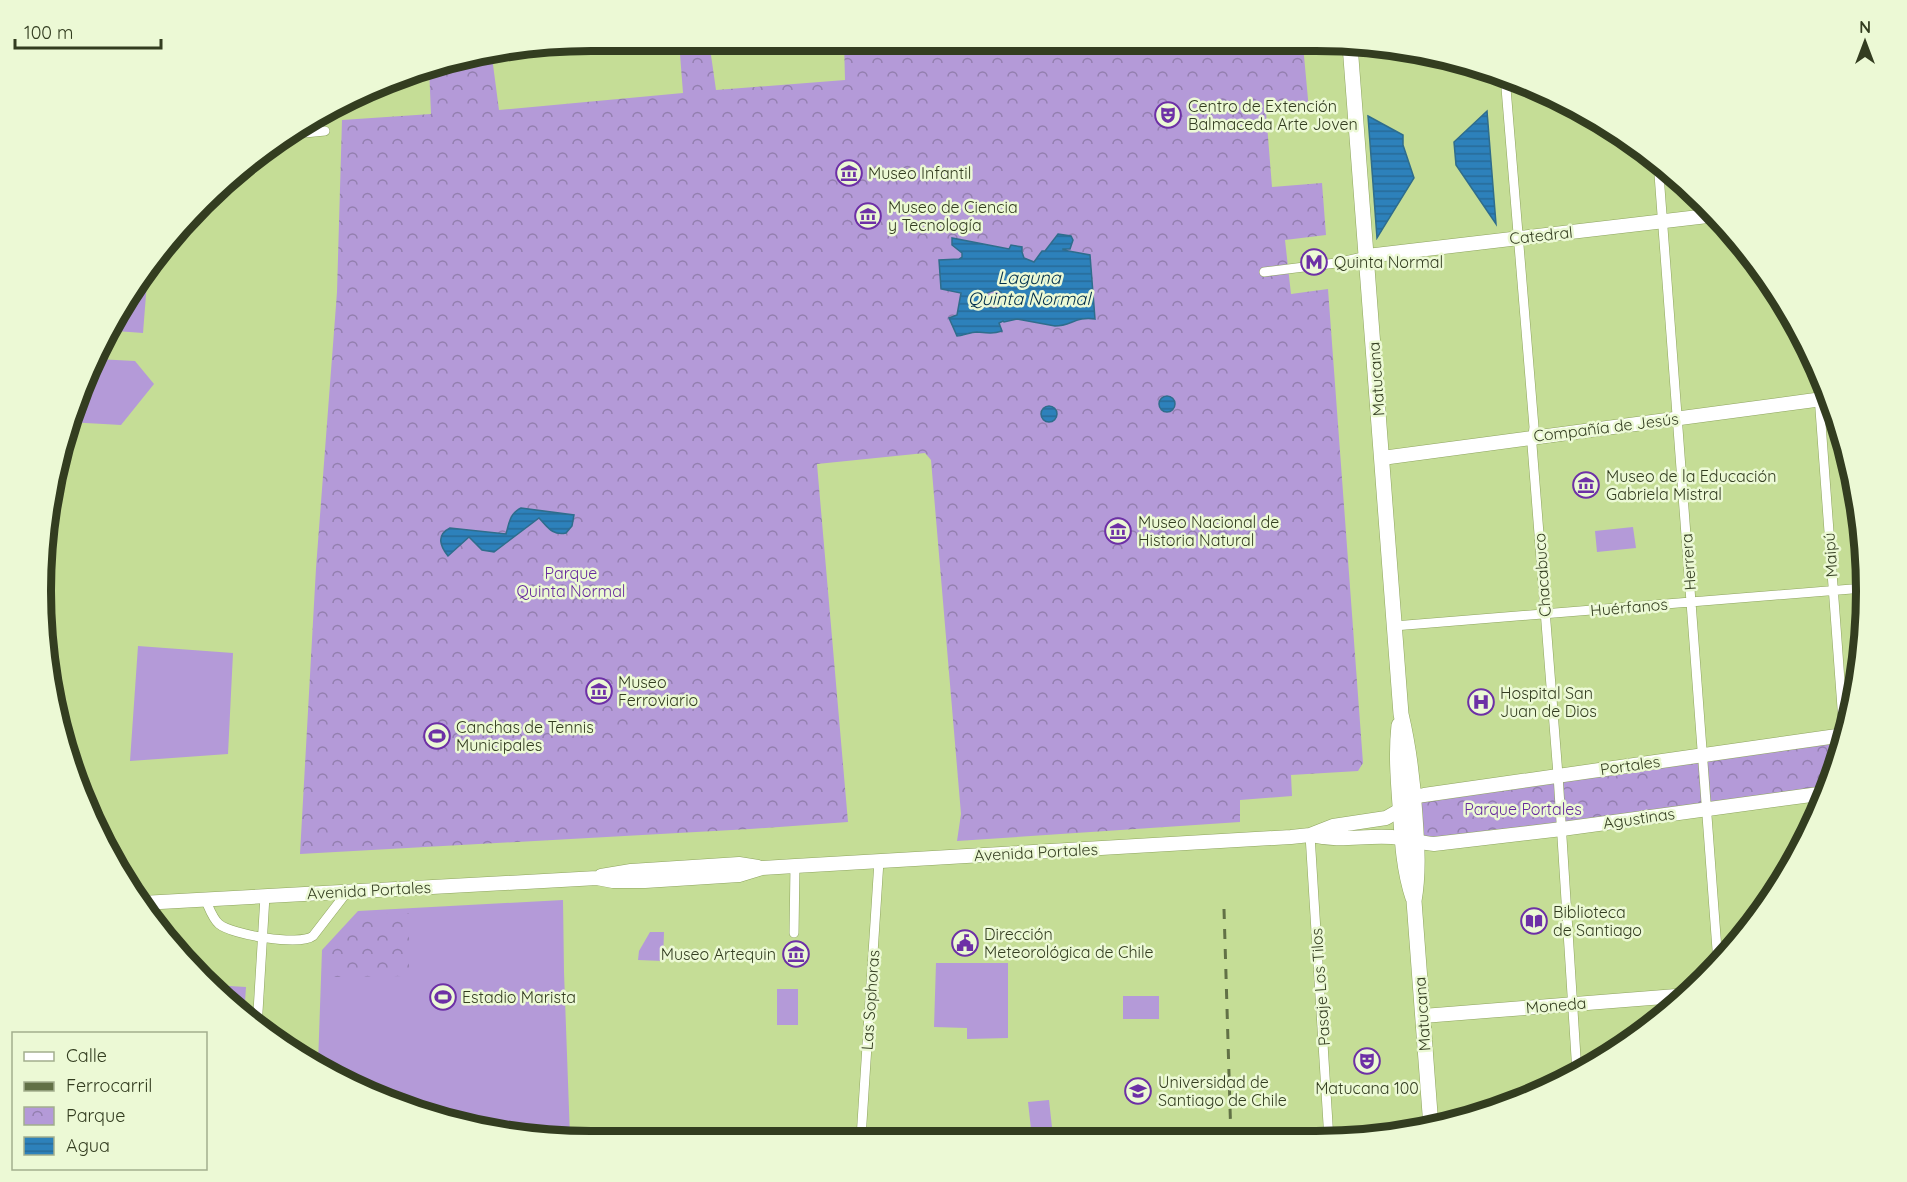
<svg xmlns="http://www.w3.org/2000/svg" width="1907" height="1182" font-family="Quicksand,sans-serif">
	<style>
		.grass { fill: #b49ad8 }
		.park { fill: url(#park-crowns) }
		.water { fill: url(#water-rules); stroke: #2f6d8c; stroke-width: 1.5; fill-rule: evenodd }
		.lines { fill: none; stroke-linecap: round; stroke-linejoin: round }
		.street-casing { stroke: #8ea45f; stroke-width: 10 }
		.secondary-casing { stroke: #8ea45f; stroke-width: 15 }
		.primary-casing { stroke: #8ea45f; stroke-width: 16 }
		.street { stroke: #fff; stroke-width: 9 }
		.secondary { stroke: #fff; stroke-width: 14 }
		.primary { stroke: #fff; stroke-width: 15 }
		.rail { stroke: #627146; stroke-width: 3; stroke-dasharray: 10 10; stroke-linecap: butt }
		.labels { text-anchor: middle; dominant-baseline: central; stroke-width: 5; stroke-linejoin: round; paint-order: stroke }
		.poi-label { font-size: 16px; fill: #333d20; stroke: #ecf9d5; text-anchor: start }
		.street-label { font-size: 16px; fill: #333d20; stroke: #ecf9d5 }
		.park-label { font-size: 16px; fill: #66299e; stroke: #ecf9d5 }
		.water-label { font-size: 18px; font-style: italic; fill: #002f4d; stroke: #ecf9d5 }
		.rim { fill: none; stroke: #333d20; stroke-width: 8 }
	</style>
	<defs>
		<pattern id="park-crowns" width="20" height="18" patternUnits="userSpaceOnUse" patternTransform="scale(1.5)"><rect width="20" height="18" fill="#b49ad8"/><path d="M2 6a3 3 0 1 1 6 0M12 15a3 3 0 1 1 6 0" fill="none" stroke="#937faf"/></pattern>
		<pattern id="water-rules" width="6" height="5" patternUnits="userSpaceOnUse" patternTransform="scale(1.5)"><rect width="6" height="5" fill="#2d81bb"/><path d="M0 2.5h6" fill="none" stroke="#276b98"/></pattern>
	</defs>
	<rect width="100%" height="100%" fill="#c5dd96"/>
	<path class="grass" d="M 137,281 L 147,282 L 143,333 L 116,331 L 117,318 L 133,285 Z
		M 97,359 L 135,361 L 154,384 L 121,425 L 68,422 L 70,414 Z
		M 1633,527 L 1636,548 L 1597,552 L 1595,531 Z
		M 138,646 L 233,653 L 228,754 L 130,761 Z
		M 563,900 L 564,972 L 570,1137 L 519,1137 L 381,1100 L 318,1064 L 322,950 L 358,911 Z
		M 650,932 L 664,932 L 663,961 L 638,960 L 639,951 Z
		M 936,963 L 1008,963 L 1008,1038 L 967,1039 L 967,1028 L 934,1027 Z
		M 213,985 L 246,987 L 244,1016 Z
		M 777,989 L 798,989 L 798,1025 L 777,1025 Z
		M 1123,996 L 1159,996 L 1159,1019 L 1123,1019 Z
		M 1049,1100 L 1053,1136 L 1032,1138 L 1028,1102 Z"/>
	<path class="park" d="M 679,41 L 709,41 L 716,90 L 845,80 L 844,42 L 1303,45 L 1309,110 L 1266,112 L 1272,187 L 1322,183 L 1326,235 L 1285,240 L 1291,294 L 1328,289 L 1363,763 L 1358,771 L 1291,775 L 1292,796 L 1240,800 L 1240,822 L 957,841 L 961,814 L 931,460 L 925,453 L 817,464 L 848,822 L 750,829 L 300,854 L 316,568 L 337,292 L 342,120 L 431,114 L 429,67 L 492,57 L 499,110 L 683,93 Z
		M 1845,741 L 1827,788 L 1550,828 L 1422,839 L 1421,801 Z
		M 409,913 L 409,976 L 328,977 L 328,950 L 360,915 Z"/>
	<path class="water" d="M 1487,111 L 1496,224 L 1456,165 L 1454,142 Z
		M 1368,116 L 1403,135 L 1403,145 L 1414,178 L 1377,238 Z
		M 1058,234 L 1071,236 L 1073,240 L 1070,249 L 1063,249 L 1063,250 L 1090,255 L 1095,319 C 1076,316 1071,326 1055,326 L 1017,319 L 1004,322 L 1003,321 L 999,323 L 1002,331 C 992,334 987,333 977,332 C 970,332 963,336 957,336 L 949,318 L 957,315 L 961,293 L 941,289 L 939,260 L 959,259 L 962,257 L 962,253 L 952,245 L 952,238 L 1009,249 L 1011,245 L 1022,247 L 1022,252 L 1024,258 L 1034,262 L 1042,251 L 1045,251 ZM 995,290 L 1001,292 L 1004,301 L 998,308 C 988,310 982,303 987,293 Z
		M1159 404a8 8 0 1 1 16 0a8 8 0 1 1-16 0Z
		M1041 414a8 8 0 1 1 16 0a8 8 0 1 1-16 0Z
		M 521,508 L 574,515 L 572,526 L 566,533 C 552,536 547,526 539,518 L 494,552 L 482,550 L 469,537 L 448,556 C 440,546 436,535 450,528 L 506,534 C 509,523 510,513 521,508 Z"/>
	<g class="lines">
		<g class="street-casing">
			<path id="street" d="M 1505,76 L 1534,427 L 1532,445 L 1558,775 L 1577,1073
				M 294,134 L 325,131
				M 1658,161 L 1718,963
				M 1264,272 L 1336,263 L 1367,256
				M 1817,369 L 1844,735 L 1847,735
				M 1394,626 L 1864,588
				M 1310,835 L 1329,1140
				M 205,899 C 209,907 212,918 219,924 C 232,935 300,946 313,936 L 347,892
				M 794,933 L 795,866
				M 257,1028 L 265,896
				M 861,1138 L 879,861"/>
		</g>
		<g class="secondary-casing">
			<path id="secondary" d="M 1367,256 L 1716,215
				M 1382,458 L 1830,398
				M 1310,835 C 1342,842 1362,835 1392,837 C 1406,838 1420,843 1434,844 L 1562,829 L 1826,793
				M 601,876 L 631,871 L 739,864 L 758,867
				M 142,903 L 597,878 L 613,881 L 645,881 L 739,875 L 762,868 L 795,866 L 1291,837 L 1310,835 L 1333,826 L 1386,818 L 1400,810 L 1414,797 L 1424,795 L 1844,735 L 1845,741
				M 1423,1016 L 1689,995"/>
		</g>
		<g class="primary-casing">
			<path id="primary" d="M 1350,45 L 1401,714 C 1409,748 1413,781 1415,816 C 1417,845 1419,872 1414,901 L 1431,1127
				M 1399,725 C 1396,752 1398,778 1400,805 C 1402,837 1403,868 1413,898"/>
		</g>
		<use href="#street" class="street"/>
		<use href="#secondary" class="secondary"/>
		<use href="#primary" class="primary"/>
		<path class="rail" d="M 1224,909 L 1231,1140"/>
	</g>
	<defs>
		<g id="theatre-ring" transform="scale(1.35)"><circle r="9.5" fill="#ecf9d5" stroke="#6d30a6" stroke-width="1.5"/><path d="M-5-5.5Q0-4 5-5.5V0Q5 5 0 6Q-5 5-5 0ZM-3.3-2.5H-1v1.5H-3.3ZM1-2.5H3.3v1.5H1ZM-2.8 1Q0 5.5 2.8 1Z" fill="#6d30a6"/></g>
		<g id="museum-ring" transform="scale(1.35)"><circle r="9.5" fill="#ecf9d5" stroke="#6d30a6" stroke-width="1.5"/><path d="M0-6L6-3V-2H-6V-3ZM-5-1h2V3h-2ZM-1-1h2V3h-2ZM3-1h2V3H3ZM-6 4H6V6H-6Z" fill="#6d30a6"/></g>
		<g id="metro-ring" transform="scale(1.35)"><circle r="9.5" fill="#ecf9d5" stroke="#6d30a6" stroke-width="1.5"/><path d="M-5.5 5V-5H-3L0 0L3-5H5.5V5H3V-.5L0 4L-3-.5V5Z" fill="#6d30a6"/></g>
		<g id="hospital-ring" transform="scale(1.35)"><circle r="9.5" fill="#ecf9d5" stroke="#6d30a6" stroke-width="1.5"/><path d="M-5-5h3v3.5h4V-5h3V5h-3V1.5h-4V5h-3Z" fill="#6d30a6"/></g>
		<g id="stadium-ring" transform="scale(1.35)"><circle r="9.5" fill="#ecf9d5" stroke="#6d30a6" stroke-width="1.5"/><path d="M0-5a6.5 5 0 1 0 0 10a6.5 5 0 1 0 0-10ZM-3.5-1.8h7v3.6h-7Z" fill="#6d30a6"/></g>
		<g id="library-ring" transform="scale(1.35)"><circle r="9.5" fill="#ecf9d5" stroke="#6d30a6" stroke-width="1.5"/><path d="M-6-4Q-3-5.5-.7-3.5V5Q-3 3-6 4ZM6-4Q3-5.5 .7-3.5V5Q3 3 6 4Z" fill="#6d30a6"/></g>
		<g id="civic-ring" transform="scale(1.35)"><circle r="9.5" fill="#ecf9d5" stroke="#6d30a6" stroke-width="1.5"/><path d="M-.6-6.5H3V-4.5H.6V-3L4-1V1h2V6H-6V1h2V-1L-.6-3ZM-1.2 2.5V6h2.4V2.5Z" fill="#6d30a6"/></g>
		<g id="university-ring" transform="scale(1.35)"><circle r="9.5" fill="#ecf9d5" stroke="#6d30a6" stroke-width="1.5"/><path d="M0-5L7-2L0 1L-7-2ZM-4 1L0 2.5L4 1V4Q0 6-4 4Z" fill="#6d30a6"/></g>
	</defs>
	<g fill-rule="evenodd">
		<use href="#theatre-ring" x="1168" y="115"/>
		<use href="#museum-ring" x="849" y="173"/>
		<use href="#museum-ring" x="868" y="216"/>
		<use href="#metro-ring" x="1314" y="262"/>
		<use href="#museum-ring" x="1586" y="485"/>
		<use href="#museum-ring" x="1118" y="531"/>
		<use href="#museum-ring" x="599" y="691"/>
		<use href="#hospital-ring" x="1481" y="702"/>
		<use href="#stadium-ring" x="437" y="736"/>
		<use href="#library-ring" x="1534" y="921"/>
		<use href="#civic-ring" x="965" y="943"/>
		<use href="#museum-ring" x="796" y="954"/>
		<use href="#stadium-ring" x="443" y="997"/>
		<use href="#theatre-ring" x="1367" y="1061"/>
		<use href="#university-ring" x="1138" y="1091"/>
	</g>
	<g class="labels">
		<g class="poi-label">
			<text x="1188" y="106">Centro de Extención<tspan x="1188" dy="18">Balmaceda Arte Joven</tspan></text>
			<text x="868" y="173">Museo Infantil</text>
			<text x="888" y="207">Museo de Ciencia<tspan x="888" dy="18">y Tecnología</tspan></text>
			<text x="1334" y="262">Quinta Normal</text>
			<text x="1606" y="476">Museo de la Educación<tspan x="1606" dy="18">Gabriela Mistral</tspan></text>
			<text x="1138" y="522">Museo Nacional de<tspan x="1138" dy="18">Historia Natural</tspan></text>
			<text x="618" y="682">Museo<tspan x="618" dy="18">Ferroviario</tspan></text>
			<text x="1500" y="693">Hospital San<tspan x="1500" dy="18">Juan de Dios</tspan></text>
			<text x="456" y="727">Canchas de Tennis<tspan x="456" dy="18">Municipales</tspan></text>
			<text x="1553" y="912">Biblioteca<tspan x="1553" dy="18">de Santiago</tspan></text>
			<text x="984" y="934">Dirección<tspan x="984" dy="18">Meteorológica de Chile</tspan></text>
			<text x="776" y="954" text-anchor="end">Museo Artequin</text>
			<text x="462" y="997">Estadio Marista</text>
			<text x="1158" y="1082">Universidad de<tspan x="1158" dy="18">Santiago de Chile</tspan></text>
			<text x="1367" y="1088" text-anchor="middle">Matucana 100</text>
		</g>
		<g class="street-label">
			<text transform="translate(1541 235) rotate(-6)">Catedral</text>
			<text transform="translate(1376 379) rotate(-94)">Matucana</text>
			<text transform="translate(1606 427) rotate(-7)">Compañía de Jesús</text>
			<text transform="translate(1830 555) rotate(-94)">Maipú</text>
			<text transform="translate(1688 562) rotate(-94)">Herrera</text>
			<text transform="translate(1542 575) rotate(-94)">Chacabuco</text>
			<text transform="translate(1629 607) rotate(-5)">Huérfanos</text>
			<text transform="translate(1630 765) rotate(-8)">Portales</text>
			<text transform="translate(1639 818) rotate(-8)">Agustinas</text>
			<text transform="translate(1036 852) rotate(-3)">Avenida Portales</text>
			<text transform="translate(369 890) rotate(-3)">Avenida Portales</text>
			<text transform="translate(1320 987) rotate(-94)">Pasaje Los Tilos</text>
			<text transform="translate(870 1000) rotate(-86)">Las Sophoras</text>
			<text transform="translate(1556 1005) rotate(-5)">Moneda</text>
			<text transform="translate(1422 1014) rotate(-94)">Matucana</text>
		</g>
		<g class="park-label">
			<text x="571" y="573">Parque<tspan x="571" dy="18">Quinta Normal</tspan></text>
			<text x="1523" y="809">Parque Portales</text>
		</g>
		<g class="water-label">
			<text x="1029" y="277">Laguna<tspan x="1029" dy="21">Quinta Normal</tspan></text>
		</g>
	</g>
	<path d="M0 0H1907V1182H0ZM591 51H1316A540 540 0 0 1 1856 591V591A540 540 0 0 1 1316 1131H591A540 540 0 0 1 51 591V591A540 540 0 0 1 591 51Z" fill="#ecf9d5" fill-rule="evenodd"/>
	<path class="rim" d="M591 51H1316A540 540 0 0 1 1856 591V591A540 540 0 0 1 1316 1131H591A540 540 0 0 1 51 591V591A540 540 0 0 1 591 51Z"/>
	<rect x="12" y="1032" width="195" height="138" fill="#ecf9d5" stroke="#a2ae8d" stroke-width="1.5"/>
	<rect x="24" y="1052" width="30" height="9" fill="#ffffff" stroke="#a2ae8d" stroke-width="1.5"/>
	<text x="66" y="1062" font-size="18" fill="#333d20">Calle</text>
	<rect x="24" y="1082" width="30" height="9" fill="#627146" stroke="#a2ae8d" stroke-width="1.5"/>
	<text x="66" y="1092" font-size="18" fill="#333d20">Ferrocarril</text>
	<rect x="24" y="1107" width="30" height="18" fill="url(#park-crowns)" stroke="#a2ae8d" stroke-width="1.5"/>
	<text x="66" y="1122" font-size="18" fill="#333d20">Parque</text>
	<rect x="24" y="1137" width="30" height="18" fill="url(#water-rules)" stroke="#a2ae8d" stroke-width="1.5"/>
	<text x="66" y="1152" font-size="18" fill="#333d20">Agua</text>
	<g transform="translate(1865 42)" stroke="#ecf9d5" stroke-width="4.5" paint-order="stroke">
	<path d="M0-4.5L10 22L0 15L-10 22Z" fill="#333d20"/>
	<text y="-9" font-size="16" font-weight="bold" text-anchor="middle" fill="#333d20">N</text>
	</g>
	<path d="M15 39v9h146v-9" fill="none" stroke="#333d20" stroke-width="3"/>
	<text x="24" y="39" font-size="18" fill="#333d20" stroke="#ecf9d5" stroke-width="4.5" paint-order="stroke">100 m</text>
</svg>
